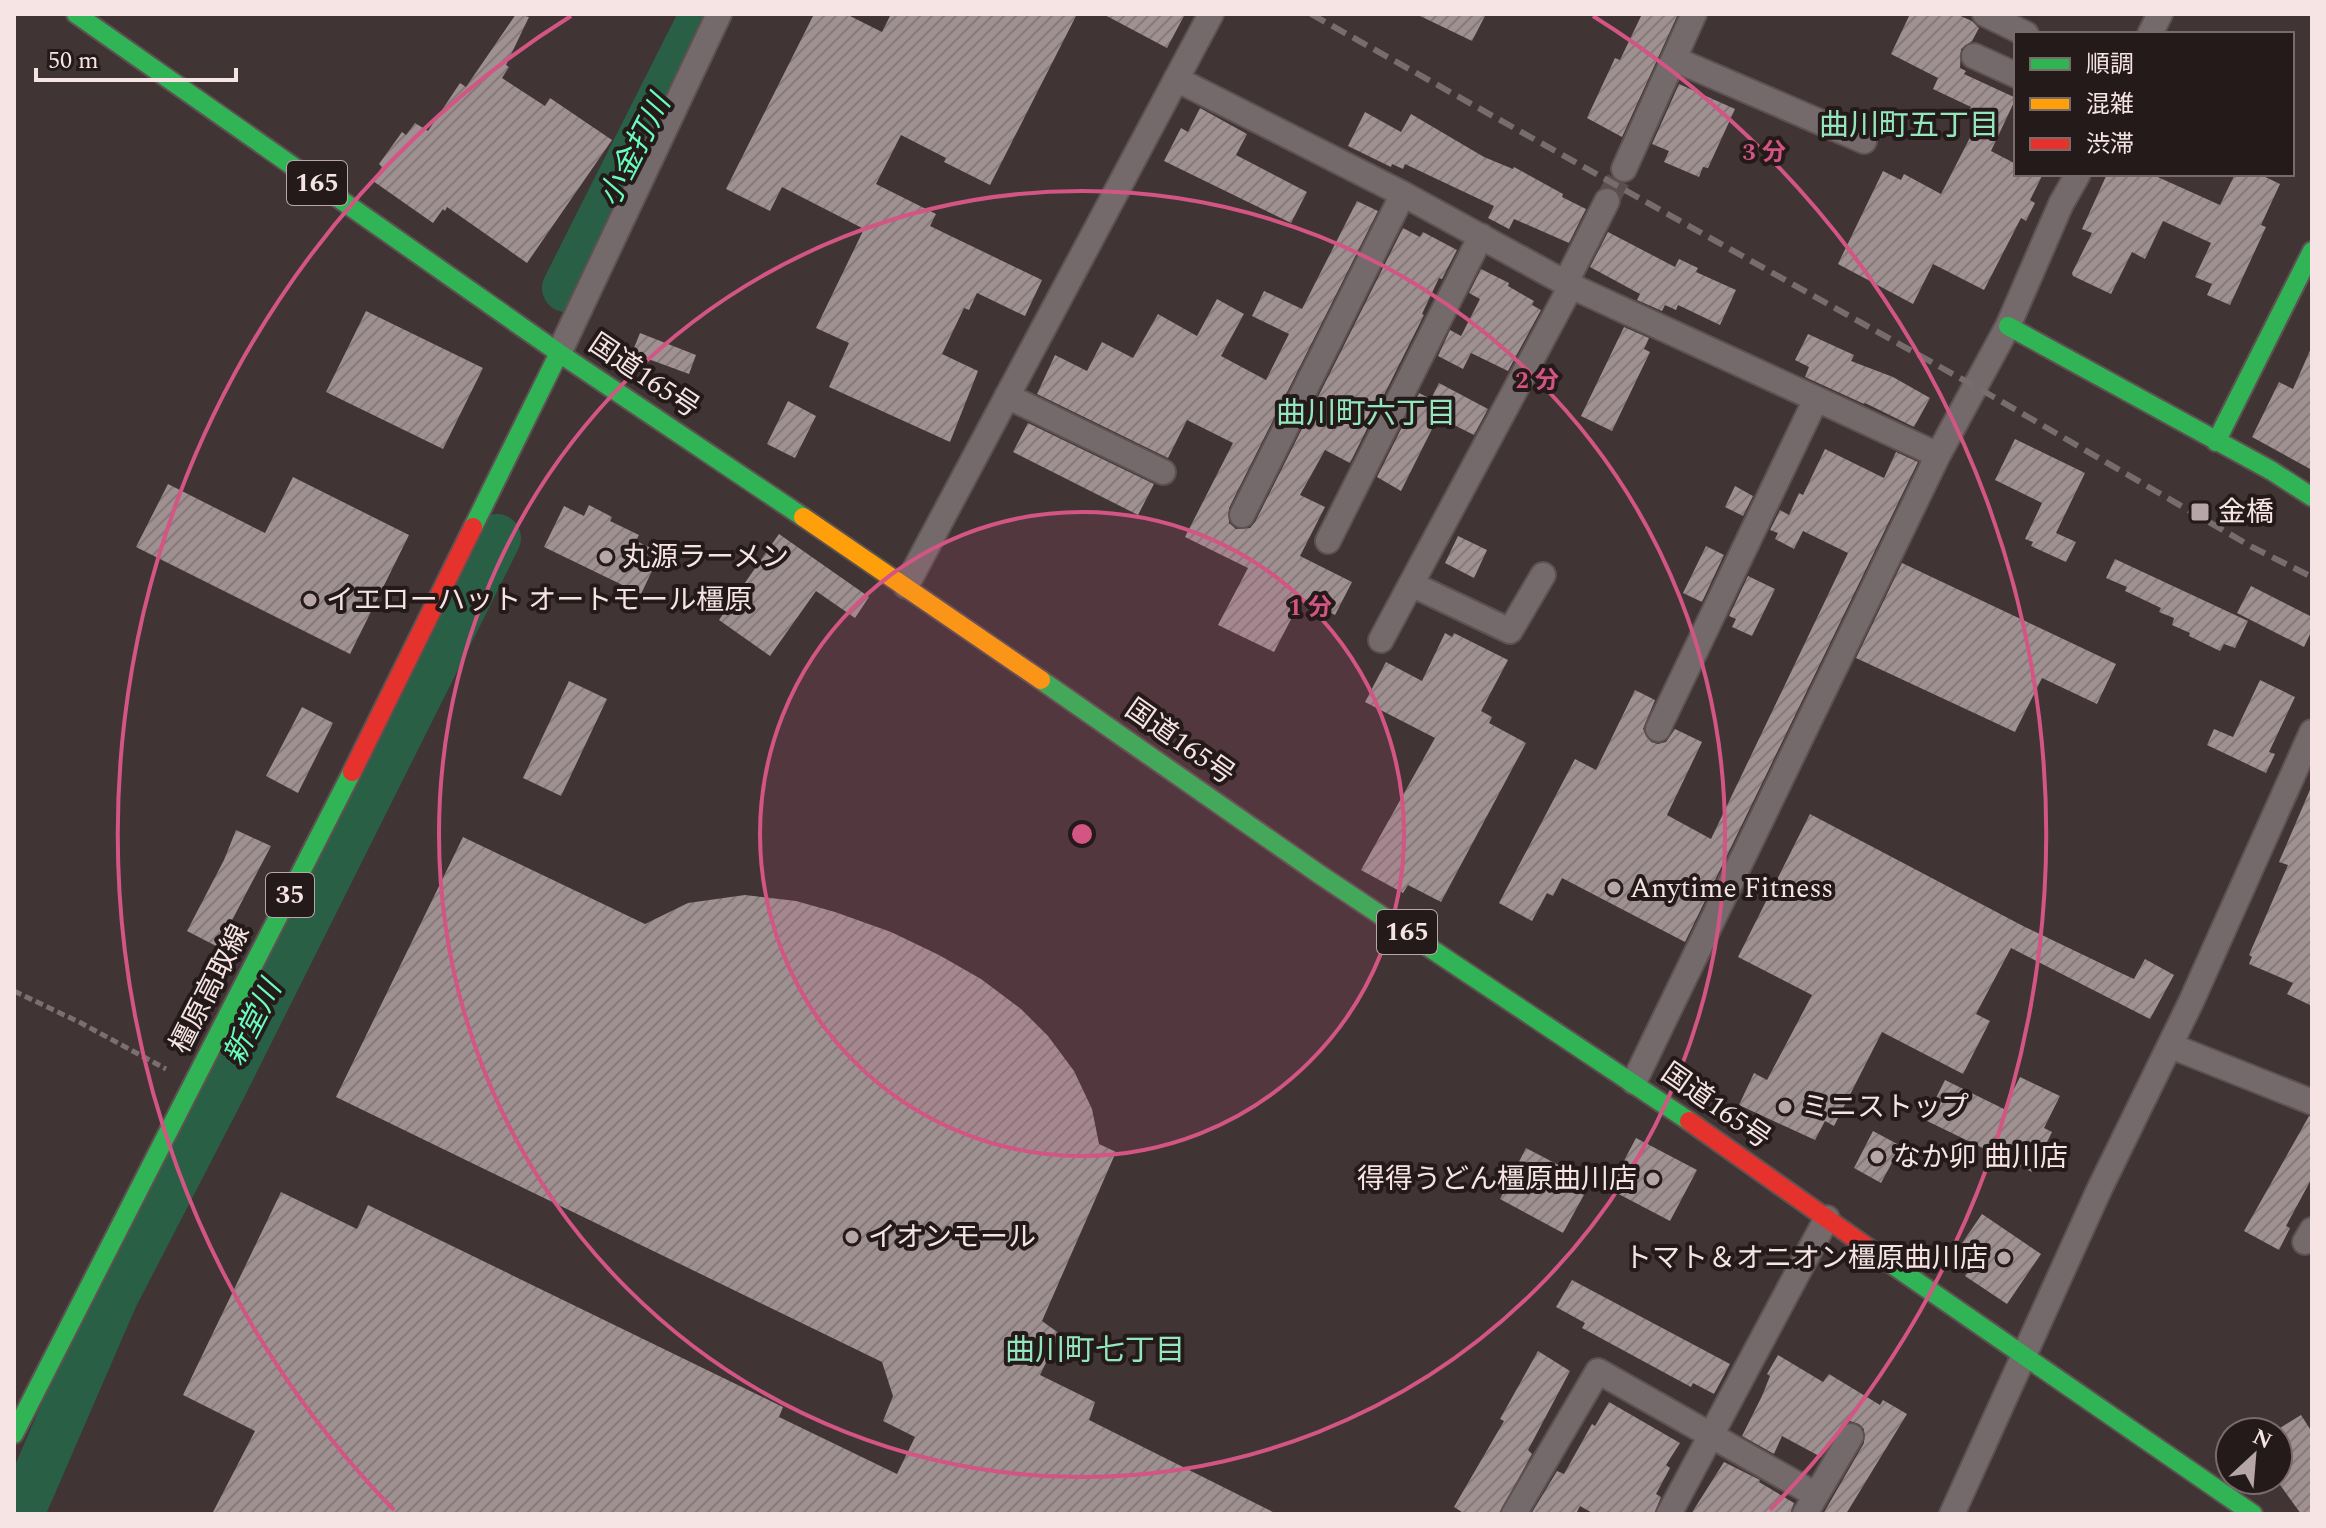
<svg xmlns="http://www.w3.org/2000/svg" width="2326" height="1528" font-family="Spectral,'Noto Sans JP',serif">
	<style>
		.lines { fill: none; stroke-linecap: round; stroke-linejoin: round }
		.river { stroke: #295f45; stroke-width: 48 }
		.building { fill: url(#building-hatch) }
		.street-tunnel { stroke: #5c4e4f; stroke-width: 24; stroke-dasharray: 24 12; stroke-linecap: butt }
		.street-casing { stroke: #5d5152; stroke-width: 28 }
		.fast-casing { stroke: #5d5152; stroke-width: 22 }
		.slow-casing { stroke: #5d5152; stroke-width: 22 }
		.jam-casing { stroke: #5d5152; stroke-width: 22 }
		.path { stroke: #7b7071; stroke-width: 5; stroke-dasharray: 8 4; stroke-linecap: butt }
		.street { stroke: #756a6b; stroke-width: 24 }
		.fast { stroke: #30b455; stroke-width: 18 }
		.slow { stroke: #ff9f0a; stroke-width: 18 }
		.jam { stroke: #e5322d; stroke-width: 18 }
		.rail { stroke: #786d6e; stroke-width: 6; stroke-dasharray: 16 8; stroke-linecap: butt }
		.ring { fill: none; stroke: #d25584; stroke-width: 4 }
		.poi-dot { fill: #b7a6a7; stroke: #251a1a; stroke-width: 3 }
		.labels { text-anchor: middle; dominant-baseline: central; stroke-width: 8; stroke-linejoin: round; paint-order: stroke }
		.shield { fill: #251a1a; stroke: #b7a7a8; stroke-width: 2 }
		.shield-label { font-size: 26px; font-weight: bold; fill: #f6e4e5 }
		.street-label { font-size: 28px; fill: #f6e4e5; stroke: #251a1a }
		.poi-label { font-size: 28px; fill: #f6e4e5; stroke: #251a1a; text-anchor: start }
		.neighbourhood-label { font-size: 30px; fill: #94e6bc; stroke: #251a1a }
		.water-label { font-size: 30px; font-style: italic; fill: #68fdbb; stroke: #251a1a }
		.centre { fill: #d25584; stroke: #251a1a; stroke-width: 4 }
		.ring-label { font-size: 24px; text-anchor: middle; font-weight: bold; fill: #d25584; stroke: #251a1a; stroke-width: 8; stroke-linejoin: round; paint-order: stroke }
	</style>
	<defs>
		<pattern id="building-hatch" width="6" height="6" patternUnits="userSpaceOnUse" patternTransform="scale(2)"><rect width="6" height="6" fill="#9f9091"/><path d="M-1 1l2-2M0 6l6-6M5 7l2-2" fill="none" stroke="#86797a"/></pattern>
	</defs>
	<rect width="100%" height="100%" fill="#413435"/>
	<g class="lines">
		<path class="river" d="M 566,288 L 704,14
			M 20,1514 L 114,1297 L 220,1092 L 497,538"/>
	</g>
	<path class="building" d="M 516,14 L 529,17 L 506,65 L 509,67 L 502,78 L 545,106 L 550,98 L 612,140 L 527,263 L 447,207 L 445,211 L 443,209 L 433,223 L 373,181 L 382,167 L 379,164 L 402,132 L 406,135 L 415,123 L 428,131 L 460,83 L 466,87 Z
		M 814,14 L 846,14 L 882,32 L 891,14 L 1077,14 L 990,185 L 944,162 L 946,158 L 901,135 L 876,184 L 936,214 L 930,226 L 1042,280 L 1025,316 L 977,293 L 969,310 L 964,308 L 942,354 L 978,371 L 950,442 L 829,387 L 849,343 L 816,328 L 864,229 L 782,187 L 770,211 L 726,189 Z
		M 1103,14 L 1185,14 L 1167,48 Z
		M 1416,14 L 1486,14 L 1472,41 Z
		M 1642,14 L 1678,14 L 1622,137 L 1587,118 L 1615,58 L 1620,60 Z
		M 1910,14 L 1956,14 L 1972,21 L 1979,28 L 1972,41 L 1961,49 L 1960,68 L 1966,71 L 1964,74 L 2016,98 L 1991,151 L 2016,164 L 2016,174 L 2043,174 L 2030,200 L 2035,203 L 2026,221 L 2021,218 L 1984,290 L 1933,264 L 1913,304 L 1838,264 L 1883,171 L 1901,180 L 1904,174 L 1941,194 L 1978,122 L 1967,117 L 1971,107 L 1933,89 L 1938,78 L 1891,54 Z
		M 1679,84 L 1735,109 L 1708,168 L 1703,167 L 1699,177 L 1664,162 L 1669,151 L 1652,144 Z
		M 1200,108 L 1247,134 L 1236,155 L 1307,192 L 1291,223 L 1164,161 L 1181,128 L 1188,132 Z
		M 1365,112 L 1401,132 L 1411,114 L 1484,157 L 1513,169 L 1514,167 L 1563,194 L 1562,197 L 1586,209 L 1569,243 L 1514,219 L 1509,229 L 1488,218 L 1494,206 L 1405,164 L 1403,169 L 1392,164 L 1391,167 L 1348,146 Z
		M 2107,174 L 2151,174 L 2220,205 L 2235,174 L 2259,174 L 2280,184 L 2261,225 L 2266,227 L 2230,305 L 2207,295 L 2212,284 L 2195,277 L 2211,243 L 2163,221 L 2145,259 L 2132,252 L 2111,294 L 2073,276 L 2072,273 L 2092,233 L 2082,229 Z
		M 1357,201 L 1378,211 L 1229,508 L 1229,523 L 1236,529 L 1250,528 L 1255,522 L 1403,228 L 1420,237 L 1423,232 L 1457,250 L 1442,279 L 1439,278 L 1422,314 L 1424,315 L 1350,463 L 1325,450 L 1300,495 L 1325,507 L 1300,556 L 1352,582 L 1335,615 L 1302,598 L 1274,652 L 1218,625 L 1248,568 L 1185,537 L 1233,443 L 1187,420 L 1168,458 L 1037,394 L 1055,355 L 1087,371 L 1102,342 L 1133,358 L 1158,314 L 1197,336 L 1217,299 L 1244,314 L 1221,356 L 1266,380 L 1289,334 L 1252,316 L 1264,291 L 1302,309 Z
		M 1608,232 L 1675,267 L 1679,259 L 1698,268 L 1696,272 L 1736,290 L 1720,325 L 1678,305 L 1676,310 L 1665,305 L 1662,311 L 1637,300 L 1640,294 L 1590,267 Z
		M 1481,269 L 1509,283 L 1508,286 L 1534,301 L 1532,305 L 1541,310 L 1508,371 L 1471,353 L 1463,369 L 1438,356 L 1450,330 L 1461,336 L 1480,299 L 1469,293 Z
		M 366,311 L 483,368 L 443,449 L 326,392 Z
		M 1624,327 L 1649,338 L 1644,349 L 1650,352 L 1612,431 L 1581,416 Z
		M 640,333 L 696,355 L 689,374 L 632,353 Z
		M 1808,334 L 1854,355 L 1851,361 L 1893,377 L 1930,398 L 1914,427 L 1865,403 L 1864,404 L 1805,377 L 1809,367 L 1795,360 Z
		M 2312,346 L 2312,470 L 2252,437 L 2279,382 L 2293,389 Z
		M 1439,383 L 1488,409 L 1474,435 L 1438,417 L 1401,491 L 1377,477 L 1419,393 L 1431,399 Z
		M 788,401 L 816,416 L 795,458 L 767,444 Z
		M 1028,423 L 1154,484 L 1138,515 L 1013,452 Z
		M 2015,439 L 2085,473 L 2056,533 L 2076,542 L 2066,562 L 2031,546 L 2033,542 L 2025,539 L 2042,503 L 1995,480 Z
		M 1825,449 L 1884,478 L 1896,452 L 1918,462 L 1685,942 L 1562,878 L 1553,896 L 1547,893 L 1532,921 L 1499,903 L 1575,759 L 1596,770 L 1635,690 L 1655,700 L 1643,729 L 1651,742 L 1658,744 L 1666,742 L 1675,729 L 1702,742 L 1667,815 L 1711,839 L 1848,553 L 1803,531 L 1794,549 L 1775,539 L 1778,533 L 1770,530 L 1780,510 L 1789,515 L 1799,493 L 1803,495 Z
		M 293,477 L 409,535 L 350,654 L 136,547 L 168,484 L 265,533 Z
		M 1735,486 L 1753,496 L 1743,516 L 1725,507 Z
		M 589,505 L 612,517 L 610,521 L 639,535 L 636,541 L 651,548 L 642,567 L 652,571 L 641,594 L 544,547 L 564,506 L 584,516 Z
		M 779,534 L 869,597 L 855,618 L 816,591 L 770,656 L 719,620 Z
		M 1458,536 L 1487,550 L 1474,578 L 1445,563 Z
		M 1706,546 L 1724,555 L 1702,602 L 1683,593 Z
		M 2115,559 L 2248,621 L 2235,648 L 2224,644 L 2220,651 L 2189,636 L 2190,633 L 2172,625 L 2174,618 L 2159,612 L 2161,608 L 2125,591 L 2127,587 L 2106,578 Z
		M 1902,563 L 2116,664 L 2097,704 L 2042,678 L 2015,732 L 1856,658 Z
		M 1748,576 L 1775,589 L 1752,636 L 1732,627 L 1736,619 L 1729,616 Z
		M 2251,586 L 2312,617 L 2312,630 L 2304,647 L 2237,613 Z
		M 1445,633 L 1452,637 L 1454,633 L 1508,660 L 1481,711 L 1492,717 L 1489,723 L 1526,743 L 1441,902 L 1408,885 L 1403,893 L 1361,870 L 1435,738 L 1365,702 L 1386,662 L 1422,681 Z
		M 2260,680 L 2295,697 L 2269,752 L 2275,754 L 2266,773 L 2207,745 L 2214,729 L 2233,737 Z
		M 569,681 L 607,699 L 561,796 L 523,778 Z
		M 302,707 L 333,723 L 298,793 L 266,776 Z
		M 2312,785 L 2312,1006 L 2287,994 L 2293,983 L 2249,964 L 2252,957 L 2249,955 L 2288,865 L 2279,862 Z
		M 1810,814 L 2025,927 L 2121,973 L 2134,979 L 2145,959 L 2174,975 L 2150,1019 L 2011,948 L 1976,1014 L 1990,1021 L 1963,1074 L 1882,1032 L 1834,1126 L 1825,1121 L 1815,1140 L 1739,1105 L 1754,1073 L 1767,1080 L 1812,995 L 1738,957 Z
		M 236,830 L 271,846 L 218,947 L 187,931 L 224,860 Z
		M 463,837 L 645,924 L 688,903 L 745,895 L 796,901 L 835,912 L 891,932 L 939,955 L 981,979 L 1021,1009 L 1048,1036 L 1074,1071 L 1092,1109 L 1099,1144 L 1116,1152 L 1042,1321 L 1060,1334 L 1040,1375 L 1095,1402 L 1089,1420 L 1277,1514 L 212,1514 L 255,1431 L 183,1395 L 281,1192 L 357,1229 L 368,1205 L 783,1407 L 779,1417 L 897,1474 L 915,1437 L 883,1421 L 893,1396 L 882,1362 L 336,1097 Z
		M 2020,1077 L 2060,1096 L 2044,1128 L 2052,1132 L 2032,1172 L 1925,1120 L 1945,1080 L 2004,1109 Z
		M 2309,1116 L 2312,1117 L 2312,1178 L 2286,1226 L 2290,1228 L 2279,1250 L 2244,1231 Z
		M 1873,1131 L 1901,1146 L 1881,1183 L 1854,1168 Z
		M 1636,1138 L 1697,1170 L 1670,1221 L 1609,1189 Z
		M 1526,1148 L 1591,1182 L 1563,1233 L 1500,1199 Z
		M 1982,1214 L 2041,1254 L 2007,1304 L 1965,1276 L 1975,1261 L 1958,1249 Z
		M 1572,1280 L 1730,1364 L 1714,1394 L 1693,1383 L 1691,1387 L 1582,1328 L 1585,1323 L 1556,1307 Z
		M 1538,1351 L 1570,1371 L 1528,1450 L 1532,1454 L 1499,1514 L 1465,1514 L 1454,1507 L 1504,1421 L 1500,1419 Z
		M 1778,1355 L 1823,1382 L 1829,1374 L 1880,1405 L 1883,1400 L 1907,1414 L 1846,1514 L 1823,1514 L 1864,1443 L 1864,1429 L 1859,1424 L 1850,1421 L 1843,1423 L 1821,1457 L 1782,1436 L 1774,1454 L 1742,1436 L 1762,1396 L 1770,1376 L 1767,1374 Z
		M 1609,1402 L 1680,1443 L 1666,1465 L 1670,1468 L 1656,1494 L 1661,1497 L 1654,1514 L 1594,1514 L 1580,1506 L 1576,1514 L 1531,1514 L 1557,1471 L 1564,1474 L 1592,1424 L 1595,1426 Z
		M 2301,1415 L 2312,1432 L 2312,1514 L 2301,1514 L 2278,1482 L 2278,1429 Z
		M 1724,1462 L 1760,1480 L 1759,1482 L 1794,1503 L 1790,1514 L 1691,1514 Z"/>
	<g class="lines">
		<path class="street-tunnel" d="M 1607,201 L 1624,169"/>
		<g class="street-casing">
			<path id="street" d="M 1985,14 L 2026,34
				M 2150,34 L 2160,14
				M 1974,56 L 2016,75
				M 1674,59 L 1864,141
				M 1176,79 L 1403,194 L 1571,286 L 1938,455
				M 1624,169 L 1694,14
				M 1566,282 L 1607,201
				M 559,353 L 719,14
				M 1007,396 L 1163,472
				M 1242,515 L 1403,194
				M 1328,541 L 1481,236
				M 1411,584 L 1510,631 L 1543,575
				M 906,586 L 1211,14
				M 1381,640 L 1571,286
				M 1658,729 L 1816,399
				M 2171,1046 L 2312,1102
				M 1634,1082 L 1938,455 L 2008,326 L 2061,204 L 2078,174
				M 2305,1242 L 2312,1230
				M 1514,1514 L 1598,1371 L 1816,1495
				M 1669,1514 L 1827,1218
				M 1805,1514 L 1851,1436
				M 1952,1514 L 2099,1190 L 2191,1002 L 2312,732"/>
		</g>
		<g class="fast-casing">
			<path id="fast" d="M 76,14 L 559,353 L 803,517
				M 2008,326 L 2272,471 L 2312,497
				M 2216,442 L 2312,251
				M 473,527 L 559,353
				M 1041,680 L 1319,874 L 1689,1121
				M 1874,1252 L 2253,1514
				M 14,1434 L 352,772"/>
		</g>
		<g class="slow-casing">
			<path id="slow" d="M 803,517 L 1041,680"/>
		</g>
		<g class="jam-casing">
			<path id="jam" d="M 352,772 L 473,527
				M 1689,1121 L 1874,1252"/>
		</g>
		<path class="path" d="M 14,991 L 81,1023 L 166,1069"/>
		<use href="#street" class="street"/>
		<use href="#fast" class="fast"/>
		<use href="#slow" class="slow"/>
		<use href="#jam" class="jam"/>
		<path class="rail" d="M 1311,14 L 1992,396 L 2252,547 L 2312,577"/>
	</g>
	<circle cx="1082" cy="834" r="322" fill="#d25584" fill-opacity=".12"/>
	<g class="ring">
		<circle cx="1082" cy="834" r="322"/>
		<circle cx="1082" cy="834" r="643"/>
		<path d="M394 1510A965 965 0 0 1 571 16M1593 16A965 965 0 0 1 1770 1510"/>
	</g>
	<g class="poi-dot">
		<rect x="2190" y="502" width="20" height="20" rx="4"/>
		<circle cx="606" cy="557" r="8"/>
		<circle cx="310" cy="600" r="8"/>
		<circle cx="1614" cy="888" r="8"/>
		<circle cx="1785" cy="1107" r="8"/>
		<circle cx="1877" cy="1157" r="8"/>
		<circle cx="1653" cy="1179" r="8"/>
		<circle cx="852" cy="1237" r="8"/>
		<circle cx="2004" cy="1258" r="8"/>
	</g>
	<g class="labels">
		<g class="shield">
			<rect x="287" y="161" width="60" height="44" rx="6"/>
			<rect x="266" y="873" width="48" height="44" rx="6"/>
			<rect x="1377" y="910" width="60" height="44" rx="6"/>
		</g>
		<g class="shield-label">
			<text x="317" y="183">165</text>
			<text x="290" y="895">35</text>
			<text x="1407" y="932">165</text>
		</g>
		<g class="street-label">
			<text transform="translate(644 376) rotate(34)">国道165号</text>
			<text transform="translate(1180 742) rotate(35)">国道165号</text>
			<text transform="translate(210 989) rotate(-63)">橿原高取線</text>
			<text transform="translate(1716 1106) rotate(35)">国道165号</text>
		</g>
		<g class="poi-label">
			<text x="2218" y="512">金橋</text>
			<text x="622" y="557">丸源ラーメン</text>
			<text x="326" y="600">イエローハット オートモール橿原</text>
			<text x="1630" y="888">Anytime Fitness</text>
			<text x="1801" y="1107">ミニストップ</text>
			<text x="1893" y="1157">なか卯 曲川店</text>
			<text x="1637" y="1179" text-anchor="end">得得うどん橿原曲川店</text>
			<text x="868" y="1237">イオンモール</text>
			<text x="1988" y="1258" text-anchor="end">トマト＆オニオン橿原曲川店</text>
		</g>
		<g class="neighbourhood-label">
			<text x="1909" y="126">曲川町五丁目</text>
			<text x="1366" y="414">曲川町六丁目</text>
			<text x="1095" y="1351">曲川町七丁目</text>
		</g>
		<g class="water-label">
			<text transform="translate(635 151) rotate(-63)">小金打川</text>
			<text transform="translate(253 1023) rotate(-63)">新堂川</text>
		</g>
	</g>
	<circle cx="1082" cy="834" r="12" class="centre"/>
	<g class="ring-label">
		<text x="1764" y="160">3 分</text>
		<text x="1537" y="388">2 分</text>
		<text x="1310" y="615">1 分</text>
	</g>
	<rect width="2326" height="1528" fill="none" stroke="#f6e4e5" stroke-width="32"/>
	<rect x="2014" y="32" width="280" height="144" fill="#251a1a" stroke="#796b6b" stroke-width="2"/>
	<rect x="2030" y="58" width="40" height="12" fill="#30b455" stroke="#796b6b" stroke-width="2"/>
	<text x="2086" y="72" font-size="24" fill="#f6e4e5">順調</text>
	<rect x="2030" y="98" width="40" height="12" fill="#ff9f0a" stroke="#796b6b" stroke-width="2"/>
	<text x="2086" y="112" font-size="24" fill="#f6e4e5">混雑</text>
	<rect x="2030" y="138" width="40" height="12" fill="#e5322d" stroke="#796b6b" stroke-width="2"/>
	<text x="2086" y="152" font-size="24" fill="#f6e4e5">渋滞</text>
	<g transform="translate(2254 1456) rotate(26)"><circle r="38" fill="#251a1a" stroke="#796b6b" stroke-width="2"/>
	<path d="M0-6L14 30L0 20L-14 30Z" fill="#b7a6a7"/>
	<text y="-12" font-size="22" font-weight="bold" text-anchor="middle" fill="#f6e4e5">N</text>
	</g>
	<path d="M36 68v12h200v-12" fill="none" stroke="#f6e4e5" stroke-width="4"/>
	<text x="48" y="68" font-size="24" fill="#f6e4e5" stroke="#251a1a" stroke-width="6" paint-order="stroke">50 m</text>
</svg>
